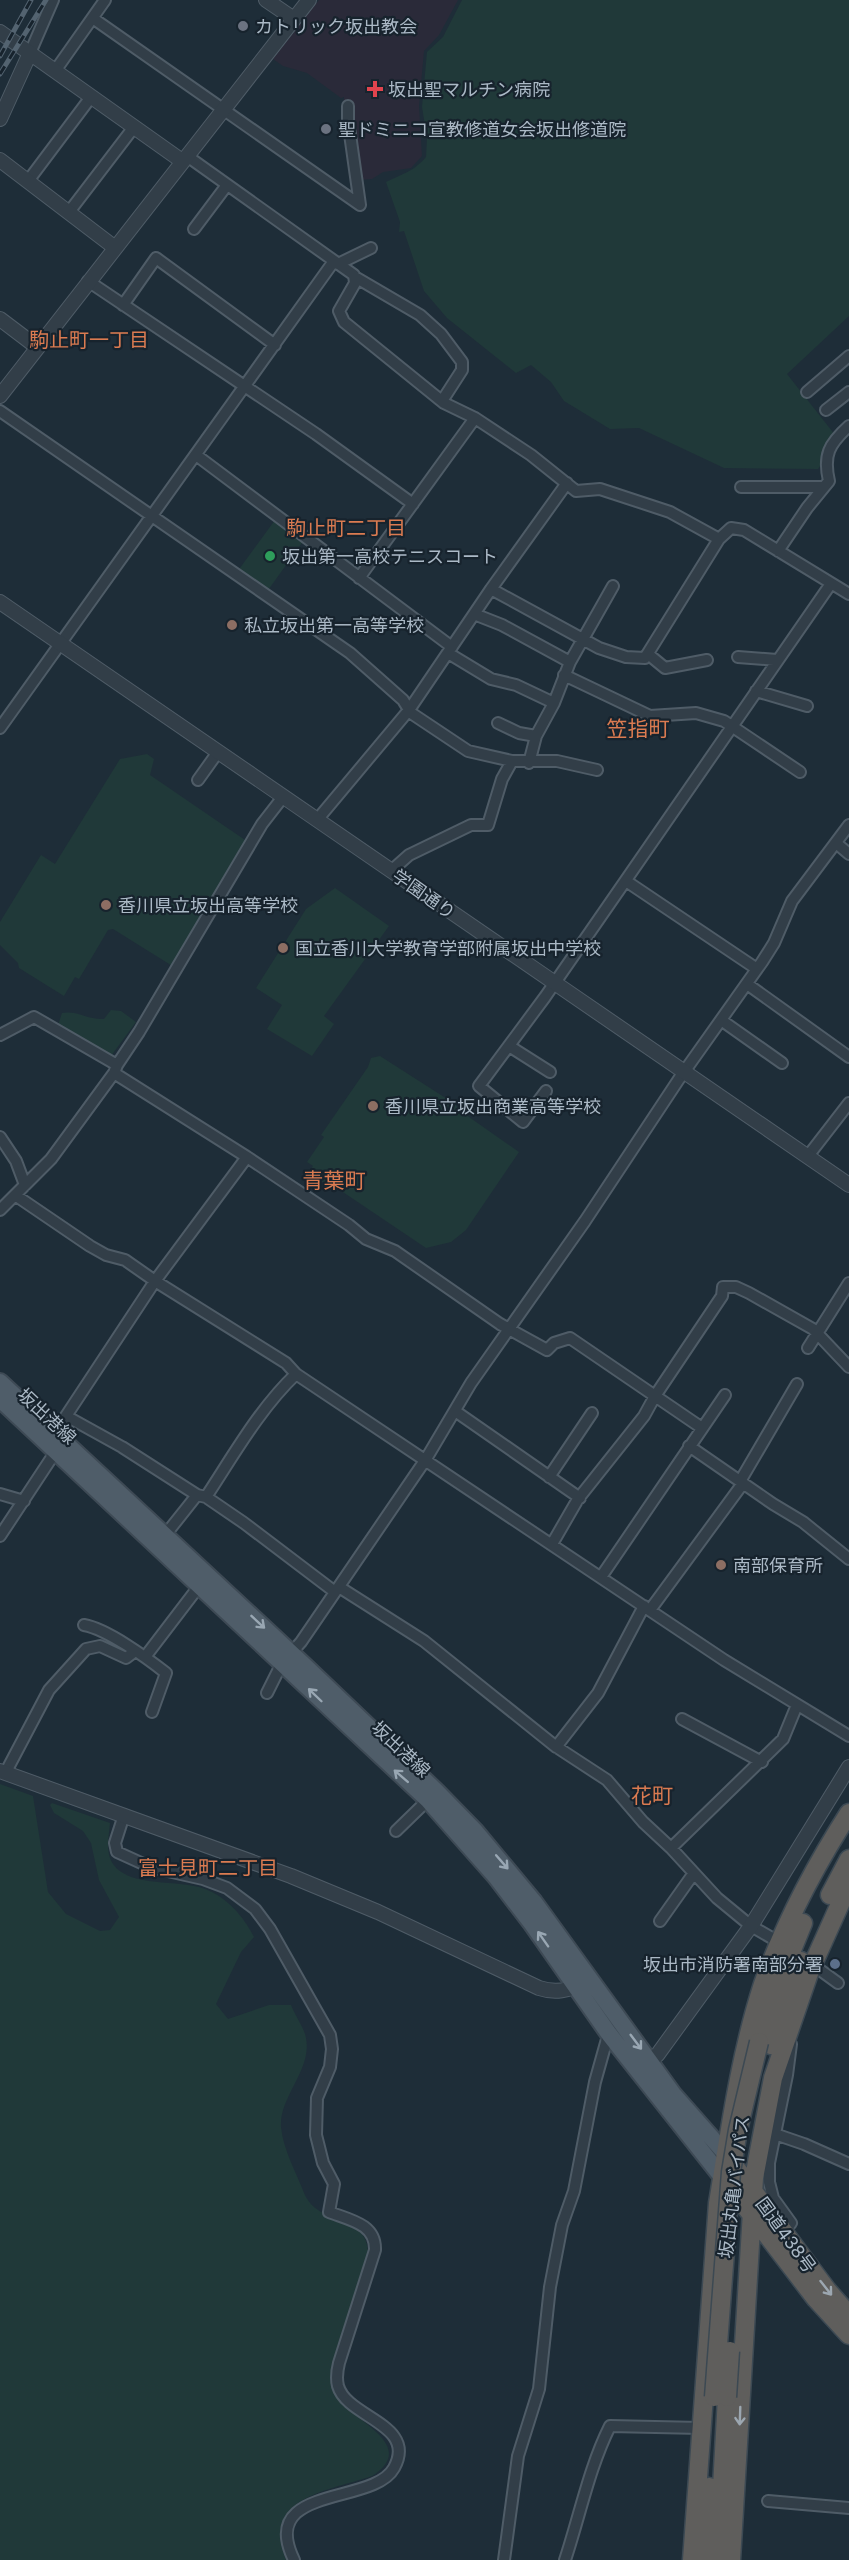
<svg xmlns="http://www.w3.org/2000/svg" width="849" height="2560" font-family="Inter,'Noto Sans JP',sans-serif">
	<style>
		.medical { fill: #2a2a39 }
		.green { fill: #203939 }
		.lines { fill: none; stroke-linecap: round; stroke-linejoin: round }
		.minor-casing { stroke: #4f5c67; stroke-width: 14 }
		.tertiary-casing { stroke: #4f5c67; stroke-width: 16 }
		.primary-casing { stroke: #3e4a55; stroke-width: 20 }
		.trunk-casing { stroke: #3c4953; stroke-width: 21 }
		.minor { stroke: #323e48; stroke-width: 10 }
		.tertiary { stroke: #323e48; stroke-width: 14 }
		.primary { stroke: #4f5d69; stroke-width: 16 }
		.trunk { stroke: #5f5e5c; stroke-width: 18 }
		.rail-casing { stroke: #536370; stroke-width: 5 }
		.rail { stroke: #17232d; stroke-width: 3; stroke-dasharray: 9; stroke-linecap: butt }
		.trunk-bridge-casing { stroke: #3c4953; stroke-width: 21; stroke-linecap: butt }
		.trunk-bridge { stroke: #5f5e5c; stroke-width: 18 }
		.oneway { stroke: #99a7b3 }
		.oneway2 { stroke: #9ca7b1 }
		.worship-dot { fill: #6b7280; stroke: #17232d; stroke-width: 2 }
		.health-dot { fill: #e0444e; stroke: #17232d; stroke-width: 2 }
		.leisure-dot { fill: #2e9e5b; stroke: #17232d; stroke-width: 2 }
		.education-dot { fill: #8d6e63; stroke: #17232d; stroke-width: 2 }
		.service-dot { fill: #5c6f8a; stroke: #17232d; stroke-width: 2 }
		.labels { text-anchor: middle; dominant-baseline: central; stroke-width: 4.5; stroke-linejoin: round; paint-order: stroke }
		.poi-label { font-size: 18px; fill: #abb9c6; stroke: #17232d; text-anchor: start }
		.street-label { font-size: 18px; fill: #abb9c6; stroke: #17232d }
		.neighbourhood-label { font-size: 20px; fill: #db7b51; stroke: #17232d }
		.quarter-label { font-size: 21px; fill: #db7b51; stroke: #17232d }
	</style>
	<rect width="100%" height="100%" fill="#1e2d38"/>
	<path class="medical" d="M 319,0 L 458,0 L 439,35 L 424,51 L 419,106 L 422,156 L 411,168 L 383,172 L 372,179 L 359,180 L 343,109 L 344,97 L 341,98 L 307,73 L 283,66 L 273,59 Z"/>
	<path class="green" d="M 462,0 L 849,0 L 849,316 L 787,374 L 839,440 L 818,469 L 724,468 L 639,428 L 610,429 L 564,401 L 551,382 L 531,365 L 516,373 L 447,318 L 424,291 L 404,231 L 399,232 L 400,222 L 386,182 C 404,173 413,172 426,157 L 427,138 L 422,107 L 427,52 L 443,37 Z
		M 275,520 L 304,540 L 266,593 L 237,572 Z
		M 147,754 L 154,759 L 150,775 L 248,842 L 174,967 L 113,929 L 108,930 L 79,979 L 75,977 L 64,996 L 19,968 L 18,963 L 0,945 L 0,922 L 41,855 L 55,864 L 120,759 Z
		M 335,888 L 389,926 L 324,1016 L 334,1024 L 312,1056 L 267,1029 L 282,1005 L 256,988 L 306,909 Z
		M 111,1010 L 121,1011 L 136,1022 L 111,1056 L 58,1025 L 62,1013 C 78,1010 87,1020 104,1019 Z
		M 380,1056 L 455,1104 L 459,1110 L 519,1152 L 466,1230 L 451,1242 L 426,1248 L 328,1182 L 324,1183 L 309,1172 L 313,1166 L 307,1162 L 324,1137 L 321,1135 L 368,1067 L 371,1058 Z
		M 0,1784 L 33,1796 L 48,1892 L 66,1914 L 100,1931 L 110,1930 L 119,1917 L 99,1880 L 91,1843 L 83,1831 L 54,1813 L 50,1805 L 52,1803 L 110,1823 C 109,1836 105,1852 113,1864 C 129,1888 179,1879 205,1889 C 227,1897 244,1917 254,1937 L 241,1952 L 216,2004 L 228,2019 L 269,2005 L 291,2005 C 295,2015 302,2025 305,2034 C 315,2068 279,2095 281,2127 C 283,2149 296,2172 304,2193 C 318,2227 365,2212 368,2251 L 333,2363 C 332,2376 333,2389 340,2400 C 355,2422 419,2446 372,2476 C 329,2491 260,2497 286,2560 L 0,2560 Z"/>
	<g class="lines">
		<g class="minor-casing">
			<path id="minor" d="M 94,19 L 360,205
				M 30,53 L 53,0
				M 55,71 L 105,0
				M 348,106 L 348,120 L 360,205
				M 187,156 L 354,275 L 355,283 L 339,311 L 344,322 L 444,403 L 475,418 L 531,455 L 576,491 L 600,489 L 670,512 L 719,539 L 731,528 L 744,530 L 849,594
				M 28,181 L 91,97
				M 69,212 L 134,127
				M 194,229 L 227,185
				M 338,264 L 371,248
				M 355,277 L 420,315 L 441,334 L 462,362 L 462,370 L 442,401
				M 88,281 L 316,434 L 413,504
				M 123,305 L 156,258 L 275,345
				M 807,392 L 849,356
				M 826,410 L 849,392
				M 0,411 L 350,653 L 403,700 L 411,713 L 468,751 L 512,761 L 557,761 L 597,770
				M 196,455 L 452,647
				M 741,487 L 823,487
				M 778,551 L 807,508 L 829,481 C 823,455 829,444 849,426
				M 359,578 L 475,418
				M 491,589 L 599,648 L 626,657 L 645,658 L 719,539
				M 474,614 L 502,625 L 570,662
				M 448,653 L 491,679 L 516,685 L 554,703
				M 648,654 L 665,668 L 707,660
				M 738,657 L 777,660
				M 564,675 L 650,716 L 696,713 L 724,721 L 800,772
				M 756,691 L 807,706
				M 498,723 L 519,733 L 536,736
				M 0,728 L 334,261
				M 529,763 L 536,736 L 554,703 L 570,662 L 613,586
				M 198,780 L 218,752
				M 317,820 L 409,710 L 491,589 L 567,483
				M 836,843 L 849,854
				M 391,871 L 409,855 L 471,825 L 488,825 L 502,779 L 512,761
				M 626,881 L 757,969
				M 747,984 L 849,1057
				M 721,1020 L 782,1063
				M 0,1035 L 34,1017 L 117,1065
				M 509,1046 L 550,1072
				M 546,1091 L 523,1122 L 479,1086 L 545,997 L 830,585
				M 0,1137 L 16,1161 L 25,1185
				M 808,1156 L 849,1103
				M 247,1157 L 349,1225 L 366,1239 L 395,1251 L 500,1324 L 547,1350 L 554,1343 L 570,1338 L 702,1428
				M 15,1195 L 90,1246 L 106,1255 L 125,1260 L 155,1281 L 286,1363 L 296,1374 L 724,1660 L 849,1736
				M 0,1210 L 51,1159 L 114,1073 L 117,1065 L 139,1032 L 262,824 L 283,797
				M 808,1348 L 849,1283
				M 455,1411 L 580,1498
				M 66,1416 L 122,1447 L 197,1495 L 206,1497 L 244,1523 L 335,1592
				M 689,1446 L 773,1504 L 803,1522 L 849,1559
				M 549,1477 L 592,1413
				M 0,1494 L 24,1501
				M 206,1497 C 233,1456 260,1408 296,1374
				M 0,1536 L 56,1451 L 57,1435 L 66,1416 L 155,1281 L 247,1157 L 114,1073
				M 162,1539 L 197,1495
				M 552,1544 L 578,1499 L 644,1416 L 655,1396 L 722,1296 L 723,1287 L 736,1287 L 749,1293 L 813,1329 L 849,1367
				M 601,1577 L 725,1395
				M 339,1587 L 424,1641 L 555,1746 L 607,1780 L 643,1822 L 671,1848 L 717,1898 L 751,1926 L 784,1945
				M 650,1610 L 741,1486 L 742,1478 L 797,1384
				M 84,1625 C 107,1629 147,1658 166,1673 L 152,1712
				M 145,1657 L 203,1581
				M 267,1693 L 282,1663 L 301,1642 L 426,1459 L 471,1383 L 585,1221 L 679,1079 L 762,962 L 774,943 L 792,901 L 849,825
				M 682,1719 L 762,1762
				M 556,1747 L 598,1693 L 644,1606
				M 7,1774 L 9,1766 L 49,1690 L 86,1649 L 100,1646 L 126,1658 L 134,1652
				M 124,1815 L 115,1843 L 117,1852 L 150,1867 L 203,1879 L 227,1888 L 255,1909 L 270,1929 L 330,2035 L 332,2049 L 330,2067 L 317,2098 L 316,2135 L 323,2163 L 334,2184 L 329,2212 C 350,2220 376,2224 375,2250 L 339,2363 C 337,2371 336,2378 338,2386 C 347,2418 418,2424 394,2468 C 373,2506 257,2484 294,2560
				M 396,1831 L 432,1796
				M 671,1848 L 783,1739 L 797,1705
				M 660,1921 L 694,1873
				M 809,1962 L 838,1983
				M 769,2132 L 804,2144 L 849,2164
				M 781,2235 L 791,2223 L 773,2198 L 769,2182 L 769,2163 L 787,2075 L 791,2044
				M 768,2501 L 849,2508
				M 504,2560 L 518,2456 L 539,2389 L 550,2287 L 562,2225 L 574,2191 L 595,2082 L 609,2032
				M 565,2560 C 580,2515 589,2468 610,2426 L 701,2428"/>
		</g>
		<g class="tertiary-casing">
			<path id="tertiary" d="M 266,0 L 294,19
				M 0,32 L 182,161
				M 0,119 L 30,53
				M 0,160 L 114,247
				M 0,319 L 37,347
				M 0,396 L 309,0
				M 0,602 L 849,1185
				M 0,1771 L 291,1876 L 378,1912 L 539,1988 C 554,1993 570,1991 583,1982
				M 643,2069 L 658,2054 L 751,1926 L 849,1767"/>
		</g>
		<g class="primary-casing">
			<path id="primary" d="M 0,1382 L 305,1666 L 437,1792 L 475,1831 L 534,1902 L 673,2094 L 725,2153
				M 0,1399 L 428,1800 L 496,1877 L 532,1924 L 609,2034 L 722,2177"/>
		</g>
		<g class="trunk-casing">
			<path id="trunk" d="M 830,1895 L 849,1859
				M 762,2035 L 776,1989 L 803,1923
				M 771,2045 L 801,1961
				M 726,2155 L 827,2290 L 849,2315
				M 725,2180 L 816,2299 L 849,2335
				M 692,2560 L 718,2203 C 730,2130 740,2055 763,1984 C 784,1925 815,1866 849,1813
				M 705,2560 L 709,2487
				M 718,2560 L 727,2397
				M 731,2560 L 754,2178 L 773,2078 L 809,1973 L 849,1884"/>
		</g>
		<use href="#minor" class="minor"/>
		<use href="#tertiary" class="tertiary"/>
		<use href="#primary" class="primary"/>
		<use href="#trunk" class="trunk"/>
		<g class="rail-casing">
			<path id="rail" d="M 0,56 L 31,0
				M 0,74 L 46,0"/>
		</g>
		<use href="#rail" class="rail"/>
		<g class="trunk-bridge-casing">
			<path id="trunk-bridge" d="M 714,2397 L 731,2172 L 738,2130 L 759,2042
				M 727,2397 L 730,2351"/>
		</g>
		<use href="#trunk-bridge" class="trunk-bridge"/>
	</g>
	<defs><path id="oneway-shaft" d="M-6 0H5M1.5-3L5.5 0L1.5 3" fill="none" stroke-width="1.6" stroke-linecap="round" stroke-linejoin="round" transform="scale(1.5)"/></defs>
	<g class="oneway">
		<use href="#oneway-shaft" transform="translate(258 1622) rotate(43)"/>
		<use href="#oneway-shaft" transform="translate(315 1695) rotate(-136)"/>
		<use href="#oneway-shaft" transform="translate(401 1776) rotate(-139)"/>
		<use href="#oneway-shaft" transform="translate(502 1862) rotate(49)"/>
		<use href="#oneway-shaft" transform="translate(543 1939) rotate(-125)"/>
		<use href="#oneway-shaft" transform="translate(636 2042) rotate(53)"/>
	</g>
	<g class="oneway2">
		<use href="#oneway-shaft" transform="translate(826 2288) rotate(52)"/>
		<use href="#oneway-shaft" transform="translate(740 2416) rotate(92)"/>
	</g>
	<g class="worship-dot">
		<circle cx="243" cy="26" r="6"/>
		<circle cx="326" cy="129" r="6"/>
	</g>
	<path class="health-dot" d="M372 80h6v6h6v6h-6v6h-6v-6h-6v-6h6z"/>
	<circle class="leisure-dot" cx="270" cy="556" r="6"/>
	<g class="education-dot">
		<circle cx="232" cy="625" r="6"/>
		<circle cx="106" cy="905" r="6"/>
		<circle cx="283" cy="948" r="6"/>
		<circle cx="373" cy="1106" r="6"/>
		<circle cx="721" cy="1565" r="6"/>
	</g>
	<circle class="service-dot" cx="835" cy="1964" r="6"/>
	<g class="labels">
		<g class="poi-label">
			<text x="255" y="26">カトリック坂出教会</text>
			<text x="388" y="89">坂出聖マルチン病院</text>
			<text x="338" y="129">聖ドミニコ宣教修道女会坂出修道院</text>
			<text x="282" y="556">坂出第一高校テニスコート</text>
			<text x="244" y="625">私立坂出第一高等学校</text>
			<text x="118" y="905">香川県立坂出高等学校</text>
			<text x="295" y="948">国立香川大学教育学部附属坂出中学校</text>
			<text x="385" y="1106">香川県立坂出商業高等学校</text>
			<text x="733" y="1565">南部保育所</text>
			<text x="823" y="1964" text-anchor="end">坂出市消防署南部分署</text>
		</g>
		<g class="street-label">
			<text transform="translate(424 894) rotate(35)">学園通り</text>
			<text transform="translate(47 1416) rotate(43)">坂出港線</text>
			<text transform="translate(401 1749) rotate(43)">坂出港線</text>
			<text transform="translate(734 2187) rotate(-83)">坂出丸亀バイパス</text>
			<text transform="translate(786 2235) rotate(54)">国道438号</text>
		</g>
		<g class="neighbourhood-label">
			<text x="89" y="340">駒止町一丁目</text>
			<text x="346" y="528">駒止町二丁目</text>
			<text x="208" y="1868">富士見町二丁目</text>
		</g>
		<g class="quarter-label">
			<text x="638" y="728">笠指町</text>
			<text x="334" y="1180">青葉町</text>
			<text x="652" y="1795">花町</text>
		</g>
	</g>
</svg>
